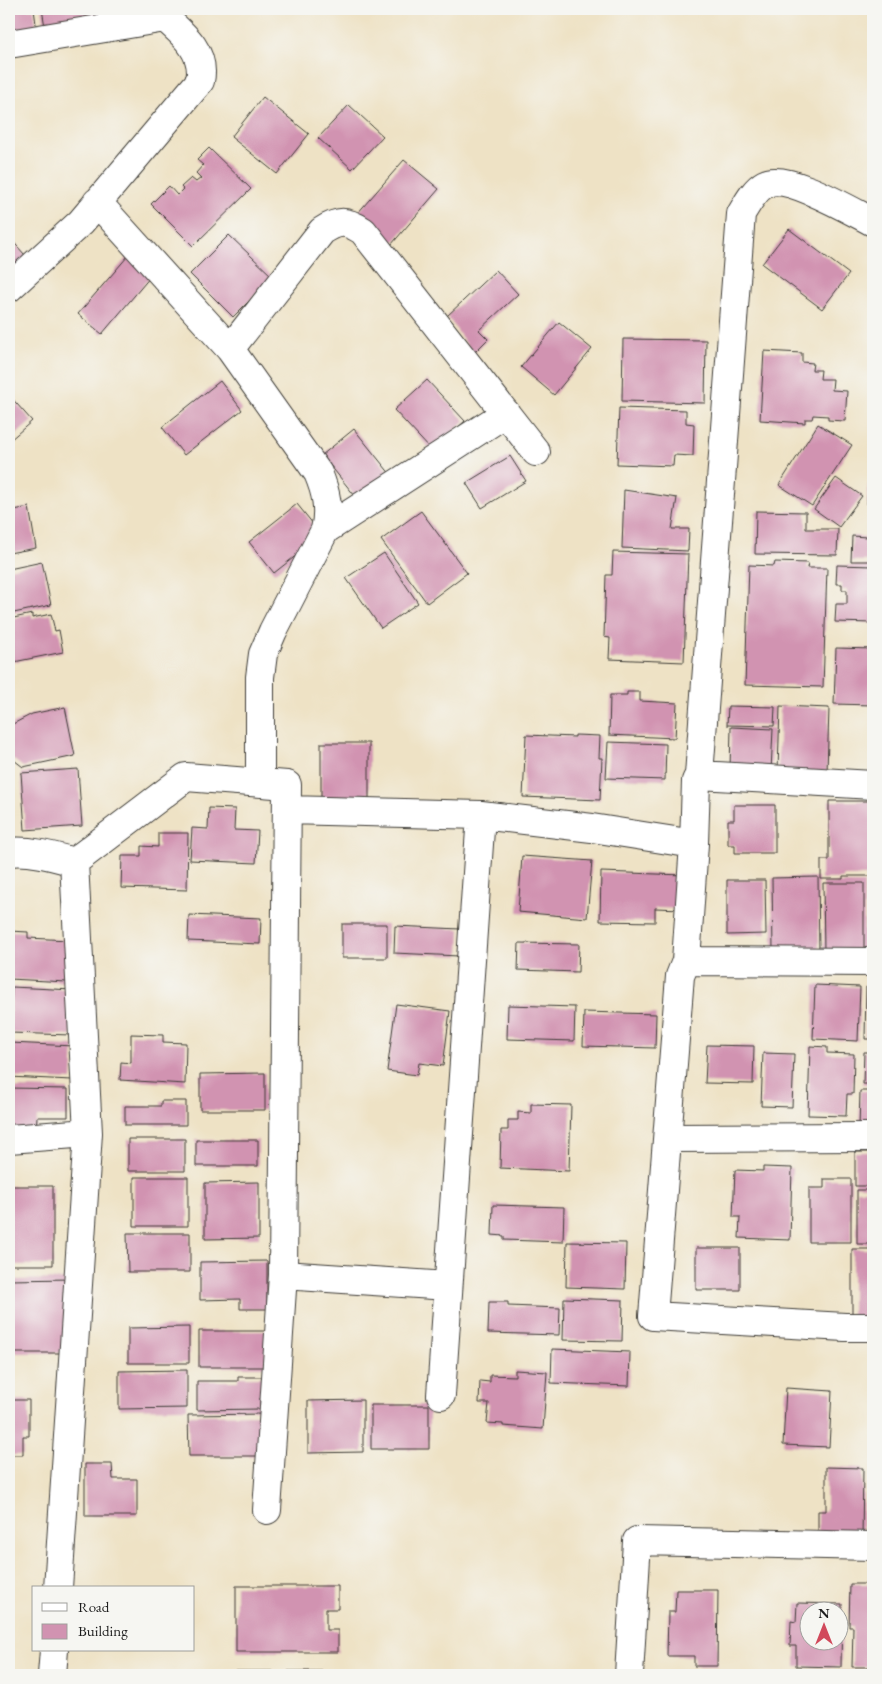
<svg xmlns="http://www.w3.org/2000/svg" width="882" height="1684" font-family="'EB Garamond',serif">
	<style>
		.building { fill: #d193b1; fill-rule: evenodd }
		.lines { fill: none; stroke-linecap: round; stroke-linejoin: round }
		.minor-casing { stroke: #3c3a35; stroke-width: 30 }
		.minor { stroke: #fff; stroke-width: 28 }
	</style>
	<rect width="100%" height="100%" fill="#f6f6f2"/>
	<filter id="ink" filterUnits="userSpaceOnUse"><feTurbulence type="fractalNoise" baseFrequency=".02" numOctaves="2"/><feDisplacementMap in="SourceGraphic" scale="10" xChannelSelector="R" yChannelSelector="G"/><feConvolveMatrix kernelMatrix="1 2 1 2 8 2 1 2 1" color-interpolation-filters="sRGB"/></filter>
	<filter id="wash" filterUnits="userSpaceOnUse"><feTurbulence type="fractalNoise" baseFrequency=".0096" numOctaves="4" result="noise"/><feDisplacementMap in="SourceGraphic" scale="20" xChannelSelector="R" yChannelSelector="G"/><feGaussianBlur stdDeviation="1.12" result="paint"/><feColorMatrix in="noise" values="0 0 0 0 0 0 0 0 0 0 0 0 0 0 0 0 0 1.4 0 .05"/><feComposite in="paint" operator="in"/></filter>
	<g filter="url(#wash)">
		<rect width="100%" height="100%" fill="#eee2c5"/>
		<g id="blocks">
			<path class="building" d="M 9,9 L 34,9 L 37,32 L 9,36 Z
				M 42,9 L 101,9 L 102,19 L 45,27 Z
				M 263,97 L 309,134 L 277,174 L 231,137 Z
				M 349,105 L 383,136 L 352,169 L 318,138 Z
				M 209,148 L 251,189 L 193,246 L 151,204 L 169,186 L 177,195 L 183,189 L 181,187 L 191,178 L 196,182 L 201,178 L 196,173 L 203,165 L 197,160 Z
				M 404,160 L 439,189 L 391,245 L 356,215 Z
				M 789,229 L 849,274 L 822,309 L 762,264 Z
				M 229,235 L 273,277 L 233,317 L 190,274 Z
				M 9,237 L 33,264 L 9,285 Z
				M 128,256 L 151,276 L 102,334 L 78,314 Z
				M 496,270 L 518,294 L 479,330 L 488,339 L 473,354 L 447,316 Z
				M 559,322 L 592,349 L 554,395 L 521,367 Z
				M 623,339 L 706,340 L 705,403 L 622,401 Z
				M 764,351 L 802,353 L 802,362 L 813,363 L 812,370 L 821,370 L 820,379 L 833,379 L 832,390 L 847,391 L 845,421 L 828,420 L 828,416 L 813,415 L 812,419 L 805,419 L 805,423 L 760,420 Z
				M 427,380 L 465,421 L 432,451 L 394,410 Z
				M 220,381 L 242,410 L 184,455 L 162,427 Z
				M 9,395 L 32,421 L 9,441 Z
				M 619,408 L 686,410 L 686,423 L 694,424 L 693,456 L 674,455 L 673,466 L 617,464 Z
				M 818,424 L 852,445 L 812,506 L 779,485 Z
				M 354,429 L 391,475 L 359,501 L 322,455 Z
				M 510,456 L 526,481 L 482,508 L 466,483 Z
				M 836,478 L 862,496 L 839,527 L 814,509 Z
				M 868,484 L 873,484 L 873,504 L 867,504 Z
				M 624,490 L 677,498 L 672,529 L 689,529 L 688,551 L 622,548 Z
				M 297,504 L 322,535 L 274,573 L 249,542 Z
				M 29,507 L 36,548 L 9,553 L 9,511 Z
				M 421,511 L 467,573 L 427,603 L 381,540 Z
				M 756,511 L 806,512 L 806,529 L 838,529 L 837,555 L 755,554 Z
				M 868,532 L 873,532 L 873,561 L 851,561 L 852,536 L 867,537 Z
				M 613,552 L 688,554 L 684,662 L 609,659 L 610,638 L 604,637 L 606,575 L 612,575 Z
				M 384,553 L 418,603 L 381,628 L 346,578 Z
				M 42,562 L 51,605 L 9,614 L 9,569 Z
				M 775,562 L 808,563 L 807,568 L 827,568 L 823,687 L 745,685 L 749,565 L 774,566 Z
				M 837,565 L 873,566 L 873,623 L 835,622 L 836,604 L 847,604 L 847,590 L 842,590 L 842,584 L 836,584 Z
				M 32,614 L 32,618 L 51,614 L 55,631 L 59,630 L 63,652 L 9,663 L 9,619 Z
				M 836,648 L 873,649 L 873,705 L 834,704 Z
				M 627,692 L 640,692 L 640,701 L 677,703 L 675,738 L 609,735 L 610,695 L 627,695 Z
				M 728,706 L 775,707 L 774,726 L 727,725 Z
				M 780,706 L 829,708 L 827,772 L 778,771 Z
				M 65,707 L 75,756 L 23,767 L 10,757 L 9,726 L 32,714 Z
				M 731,727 L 773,729 L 771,771 L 730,770 Z
				M 526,735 L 575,737 L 575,735 L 600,736 L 599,758 L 602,758 L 600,800 L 523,797 Z
				M 608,742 L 666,744 L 665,780 L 606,778 Z
				M 321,743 L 369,743 L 369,799 L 321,800 Z
				M 78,769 L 82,826 L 25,830 L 21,773 Z
				M 829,801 L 873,801 L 873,876 L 843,876 L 843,879 L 821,879 L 821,860 L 829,860 Z
				M 734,805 L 775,805 L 775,853 L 735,853 L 735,845 L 728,845 L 728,820 L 734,820 Z
				M 209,808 L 235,809 L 234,830 L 258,831 L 256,863 L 190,860 L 192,828 L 208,829 Z
				M 158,833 L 188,833 L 187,890 L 121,888 L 122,856 L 141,856 L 141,846 L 158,847 Z
				M 522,856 L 592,861 L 587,918 L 518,912 Z
				M 601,872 L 684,875 L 683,909 L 655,908 L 655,922 L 600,921 Z
				M 818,877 L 819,951 L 773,951 L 772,878 Z
				M 727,880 L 765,880 L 766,934 L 727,935 Z
				M 823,883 L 864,883 L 864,951 L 824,951 Z
				M 189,915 L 261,918 L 260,944 L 188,941 Z
				M 342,924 L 387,924 L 387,958 L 342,958 Z
				M 395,926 L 460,929 L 459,956 L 394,953 Z
				M 9,931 L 28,932 L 28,938 L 69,940 L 67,982 L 9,979 Z
				M 519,943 L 579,944 L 578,972 L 518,970 Z
				M 815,985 L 860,987 L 858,1041 L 813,1039 Z
				M 12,987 L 73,990 L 71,1035 L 10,1033 Z
				M 866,987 L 873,988 L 873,1039 L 865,1039 Z
				M 396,1004 L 450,1011 L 443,1066 L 419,1063 L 417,1075 L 387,1071 Z
				M 508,1005 L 575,1007 L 574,1041 L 507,1039 Z
				M 584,1012 L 656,1014 L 655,1048 L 583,1046 Z
				M 131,1034 L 163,1035 L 163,1042 L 186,1043 L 185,1084 L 120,1080 L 121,1062 L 131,1063 Z
				M 10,1043 L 74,1046 L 72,1080 L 9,1077 Z
				M 707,1045 L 754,1046 L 753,1084 L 705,1083 Z
				M 810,1046 L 827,1047 L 827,1053 L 854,1054 L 853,1094 L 847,1094 L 846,1116 L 808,1115 Z
				M 864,1052 L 873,1052 L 873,1084 L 863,1084 Z
				M 763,1053 L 794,1054 L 792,1107 L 761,1106 Z
				M 265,1073 L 265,1110 L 200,1110 L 200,1074 Z
				M 9,1088 L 68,1089 L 68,1117 L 37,1117 L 36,1131 L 9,1131 Z
				M 860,1091 L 873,1091 L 873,1129 L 859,1129 Z
				M 161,1101 L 186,1101 L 186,1125 L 125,1125 L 125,1106 L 161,1106 Z
				M 531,1104 L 571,1105 L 569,1171 L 500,1168 L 501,1130 L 508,1130 L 508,1120 L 518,1120 L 518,1112 L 531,1113 Z
				M 128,1139 L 185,1139 L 185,1171 L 128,1171 Z
				M 196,1140 L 258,1140 L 258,1166 L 196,1166 Z
				M 855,1152 L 873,1152 L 873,1186 L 855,1186 Z
				M 763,1167 L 792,1168 L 790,1240 L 739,1238 L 740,1217 L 733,1217 L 735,1170 L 763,1171 Z
				M 134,1177 L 188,1177 L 188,1226 L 134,1226 Z
				M 824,1179 L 851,1179 L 851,1242 L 809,1242 L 809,1188 L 824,1188 Z
				M 259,1182 L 259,1238 L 205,1239 L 205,1183 Z
				M 9,1186 L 53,1186 L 53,1265 L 9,1265 Z
				M 857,1190 L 873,1190 L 873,1244 L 857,1244 Z
				M 493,1205 L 564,1207 L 563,1242 L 504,1240 L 504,1236 L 492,1235 Z
				M 127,1233 L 190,1233 L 190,1272 L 128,1272 Z
				M 567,1242 L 626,1243 L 625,1289 L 566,1287 Z
				M 696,1248 L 740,1248 L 740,1290 L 696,1290 Z
				M 852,1249 L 873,1249 L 873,1323 L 852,1323 Z
				M 267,1261 L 267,1309 L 240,1309 L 240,1299 L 200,1300 L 200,1262 Z
				M 71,1279 L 72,1353 L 9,1353 L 9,1280 Z
				M 564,1298 L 623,1300 L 622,1341 L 563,1340 Z
				M 489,1302 L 508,1302 L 508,1306 L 560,1308 L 559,1335 L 488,1333 Z
				M 189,1327 L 189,1363 L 128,1363 L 128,1328 Z
				M 199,1331 L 266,1331 L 266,1367 L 199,1367 Z
				M 552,1349 L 630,1352 L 629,1386 L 551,1383 Z
				M 187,1370 L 187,1408 L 119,1409 L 119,1371 Z
				M 515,1370 L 547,1372 L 543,1429 L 503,1426 L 503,1424 L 487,1423 L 489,1403 L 479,1403 L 480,1381 L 490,1382 L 490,1375 L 515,1376 Z
				M 238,1377 L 270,1377 L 270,1398 L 260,1398 L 260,1409 L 197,1410 L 197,1381 L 238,1381 Z
				M 786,1388 L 832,1391 L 829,1447 L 783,1445 Z
				M 9,1400 L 29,1400 L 29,1436 L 23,1436 L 23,1455 L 9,1455 Z
				M 363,1400 L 363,1452 L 308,1453 L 308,1401 Z
				M 371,1405 L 429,1405 L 429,1449 L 371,1449 Z
				M 266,1414 L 266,1456 L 189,1456 L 188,1415 Z
				M 85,1464 L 112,1464 L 113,1479 L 137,1479 L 137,1516 L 85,1516 Z
				M 826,1467 L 863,1468 L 862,1540 L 818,1539 L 818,1511 L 826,1511 Z
				M 850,1584 L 873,1584 L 873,1667 L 852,1667 L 853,1627 L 849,1627 Z
				M 236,1586 L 338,1586 L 338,1609 L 326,1609 L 326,1630 L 338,1630 L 338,1652 L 236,1652 Z
				M 676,1590 L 718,1590 L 717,1666 L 694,1666 L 694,1656 L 667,1656 L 668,1612 L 675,1612 Z
				M 797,1603 L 842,1604 L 841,1667 L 796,1666 L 796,1646 L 790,1646 L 791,1621 L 796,1622 ZM 810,1612 L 840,1612 L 840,1642 L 810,1642 Z
				M 232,1671 L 273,1671 L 273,1675 L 232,1675 Z
				M 288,1671 L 328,1671 L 328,1675 L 288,1675 Z
				M 840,1671 L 873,1671 L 873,1675 L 840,1675 Z"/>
		</g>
	</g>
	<g filter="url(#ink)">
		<use href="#blocks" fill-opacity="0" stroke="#3c3a35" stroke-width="1"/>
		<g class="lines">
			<g class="minor-casing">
				<path id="minor" d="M 9,44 L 165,18
					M 97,202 L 230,349 L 318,473 C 326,492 330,509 325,530 L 273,631 L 263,654 L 260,677 L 260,783
					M 873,222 C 853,212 786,172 765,184 C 754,190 747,204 741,214 L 699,775 L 696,781 L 694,844 L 686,961 L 680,976 L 653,1316 L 845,1327 L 873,1327
					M 9,288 L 81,222 L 200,81 C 207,48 176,29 155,9
					M 230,349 L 322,231 C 339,220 346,220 363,231 L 536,452
					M 325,530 L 506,413
					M 699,775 L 873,785
					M 288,810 L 481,815 L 592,828 L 694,844
					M 9,852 C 32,850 52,856 74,862
					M 686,961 L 873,962
					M 668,1138 L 873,1137
					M 9,1139 L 88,1133
					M 283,1275 L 448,1286
					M 441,1395 L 481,815
					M 58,1588 L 88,1133 L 74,862 L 186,777 L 287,785 L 283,1275 L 267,1510
					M 52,1675 L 54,1650
					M 629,1675 L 637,1541 L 873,1546"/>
			</g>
			<use href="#minor" class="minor"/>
		</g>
	</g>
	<rect width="882" height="1684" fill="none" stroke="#f6f6f2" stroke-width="30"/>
	<rect x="32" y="1586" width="162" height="65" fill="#f6f6f2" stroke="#9f9f9c"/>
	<rect x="42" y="1603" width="25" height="8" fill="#ffffff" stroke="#9f9f9c"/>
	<text x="78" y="1612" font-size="15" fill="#1c1c1c">Road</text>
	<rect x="42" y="1624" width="25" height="15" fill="#d193b1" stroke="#9f9f9c"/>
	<text x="78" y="1636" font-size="15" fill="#1c1c1c">Building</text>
	<g transform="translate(824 1626)"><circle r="24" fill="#f6f6f2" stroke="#9f9f9c"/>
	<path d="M0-4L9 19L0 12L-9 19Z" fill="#d1495b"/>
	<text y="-8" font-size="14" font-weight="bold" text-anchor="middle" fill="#1c1c1c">N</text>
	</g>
</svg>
